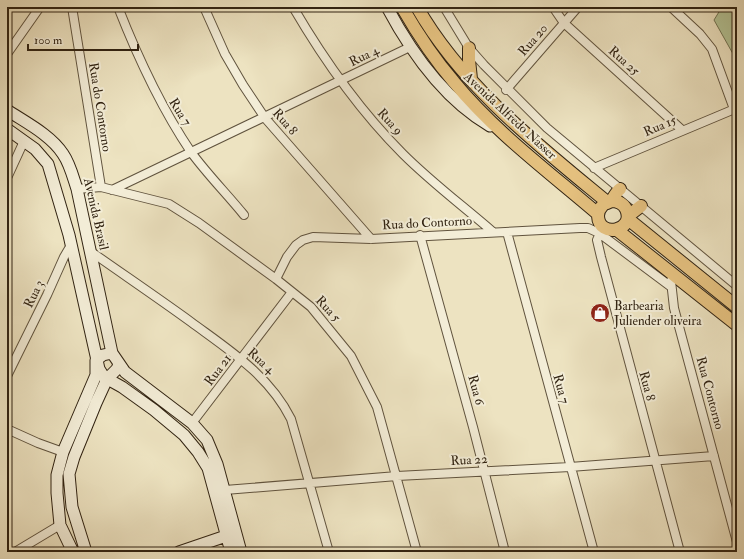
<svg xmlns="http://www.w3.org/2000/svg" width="744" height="559" font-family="'IM FELL Double Pica',serif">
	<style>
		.green { fill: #b4c496; stroke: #727454 }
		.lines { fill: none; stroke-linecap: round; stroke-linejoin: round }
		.street-casing { stroke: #60533e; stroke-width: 10 }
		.secondary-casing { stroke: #312312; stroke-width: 13 }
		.primary-casing { stroke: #312312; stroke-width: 14 }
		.street { stroke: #f3edd7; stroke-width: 8 }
		.secondary { stroke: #f3edd7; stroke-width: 11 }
		.primary { stroke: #e6c280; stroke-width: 12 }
		.labels { text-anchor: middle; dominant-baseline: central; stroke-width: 4; stroke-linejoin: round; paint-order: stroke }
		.street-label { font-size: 13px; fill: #312312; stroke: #f3edd7 }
		.poi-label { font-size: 13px; fill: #312312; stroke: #f3edd7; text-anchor: start }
	</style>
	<rect width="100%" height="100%" fill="#ede3c1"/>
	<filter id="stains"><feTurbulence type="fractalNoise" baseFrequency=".005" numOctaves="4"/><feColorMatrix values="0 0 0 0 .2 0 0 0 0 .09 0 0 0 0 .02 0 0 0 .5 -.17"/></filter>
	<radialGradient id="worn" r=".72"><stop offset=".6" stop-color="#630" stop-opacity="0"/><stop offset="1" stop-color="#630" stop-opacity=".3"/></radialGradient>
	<path class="green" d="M 722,7 L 737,7 L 737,61 L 714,20 Z"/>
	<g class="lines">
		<g class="street-casing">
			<path id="street" d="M 72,7 L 101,187
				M 118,7 C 138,58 160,106 191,152 C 207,174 227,194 244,215
				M 204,7 L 225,54 L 243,85 L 265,118 L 371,239
				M 293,7 C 324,60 359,110 403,154 C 431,182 463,206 493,232
				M 444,7 L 469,48 L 484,65 L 547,128 L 737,286
				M 553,7 L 564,23 L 682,130
				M 671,7 L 700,34 L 712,49 L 734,109
				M 7,54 L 40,7
				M 506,90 L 578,7
				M 594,168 L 737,108
				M 7,178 L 24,141
				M 77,189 L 101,187 L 169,204 L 199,223 L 276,279 L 311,307 L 351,356 L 377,407 L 417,552
				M 112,190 L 410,47
				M 602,229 L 597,240 L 601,257 L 680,552
				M 507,232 L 594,552
				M 420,235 L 473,427 L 505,552
				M 90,251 C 124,275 158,298 191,322 C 229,350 269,375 291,419 L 329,552
				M 276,279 L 287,257 L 296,245 L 303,240 L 313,237 L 371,239 L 580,228 L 588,228 L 599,233 L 670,286
				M 671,281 L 674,308 L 737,542
				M 7,376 L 47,295 L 64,257 L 71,245
				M 192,423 L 292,292
				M 7,429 L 38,443 L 63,452
				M 225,490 L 397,476 L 570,467 L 714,456
				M 15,552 L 60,525"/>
		</g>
		<g class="secondary-casing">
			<path id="secondary" d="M 387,7 C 411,52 445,100 490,126
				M 7,110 C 25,122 51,135 63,154 C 70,164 73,177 77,189 L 112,353 L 125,372 L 192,423 L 207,440 L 217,464 L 241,552
				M 7,129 L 35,149 L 48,164 L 69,235 L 99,369 L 104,377 L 122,387 L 154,410 L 184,435 L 198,452 L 208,468 L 231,552
				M 73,552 L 60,525 L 57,493 L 57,475 L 63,452 L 96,375 L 96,360 L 103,355 L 112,353
				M 86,552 L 72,507 L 69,474 L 74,457 L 96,403 L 107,379 L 117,369 L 119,364
				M 179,552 L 226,536"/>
		</g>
		<g class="primary-casing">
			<path id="primary" d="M 402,7 C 417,33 434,59 454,82 C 495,132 549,172 598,214
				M 417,7 C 462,86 538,145 607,202
				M 469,48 L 469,60 L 471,79
				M 611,201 C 617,201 623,203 626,209 C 636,231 599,239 598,216 C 598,212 600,208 603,205 C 605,203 609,203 611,201 C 613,199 616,192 620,189
				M 628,216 L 641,206
				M 628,219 L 737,307
				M 617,230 L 737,325"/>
		</g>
		<use href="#street" class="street"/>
		<use href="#secondary" class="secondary"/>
		<use href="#primary" class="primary"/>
	</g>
	<defs>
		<g id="shop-disc" transform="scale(1)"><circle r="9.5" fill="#8f2418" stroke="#f3edd7"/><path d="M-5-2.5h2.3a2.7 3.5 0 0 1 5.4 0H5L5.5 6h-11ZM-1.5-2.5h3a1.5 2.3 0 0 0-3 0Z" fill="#fff"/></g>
	</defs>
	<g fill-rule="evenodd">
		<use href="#shop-disc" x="600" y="313"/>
	</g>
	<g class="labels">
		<g class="street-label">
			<text transform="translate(533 40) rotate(-49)">Rua 20</text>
			<text transform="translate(364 56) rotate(-26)">Rua 4</text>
			<text transform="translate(624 61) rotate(42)">Rua 25</text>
			<text transform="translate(100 107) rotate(81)">Rua do Contorno</text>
			<text transform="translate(180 112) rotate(58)">Rua 7</text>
			<text transform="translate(510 116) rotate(43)">Avenida Alfredo Nasser</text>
			<text transform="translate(285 122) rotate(49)">Rua 8</text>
			<text transform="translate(390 122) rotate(48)">Rua 9</text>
			<text transform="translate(660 126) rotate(-23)">Rua 15</text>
			<text transform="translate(96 214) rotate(77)">Avenida Brasil</text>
			<text transform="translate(427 223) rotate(-3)">Rua do Contorno</text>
			<text transform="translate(34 294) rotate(-64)">Rua 3</text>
			<text transform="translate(328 309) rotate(47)">Rua 5</text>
			<text transform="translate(261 361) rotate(42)">Rua 4</text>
			<text transform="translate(218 370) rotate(-53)">Rua 21</text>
			<text transform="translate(647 386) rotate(75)">Rua 8</text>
			<text transform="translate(561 389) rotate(75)">Rua 7</text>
			<text transform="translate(476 390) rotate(75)">Rua 6</text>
			<text transform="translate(710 393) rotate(75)">Rua Contorno</text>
			<text transform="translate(469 460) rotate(-3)">Rua 22</text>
		</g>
		<g class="poi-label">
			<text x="614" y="306">Barbearia<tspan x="614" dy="15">Juliender oliveira</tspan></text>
		</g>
	</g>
	<rect width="744" height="559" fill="none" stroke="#ede3c1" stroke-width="24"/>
	<rect x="8" y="8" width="728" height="543" fill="none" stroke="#312312" stroke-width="2"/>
	<rect x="12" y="12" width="720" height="535" fill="none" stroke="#312312"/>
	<path d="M28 44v6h110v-6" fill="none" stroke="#312312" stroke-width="2"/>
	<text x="34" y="44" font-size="12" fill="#312312" stroke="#f3edd7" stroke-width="3" paint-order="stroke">100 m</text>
	<rect width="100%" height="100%" filter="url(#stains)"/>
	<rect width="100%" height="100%" fill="url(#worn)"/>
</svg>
